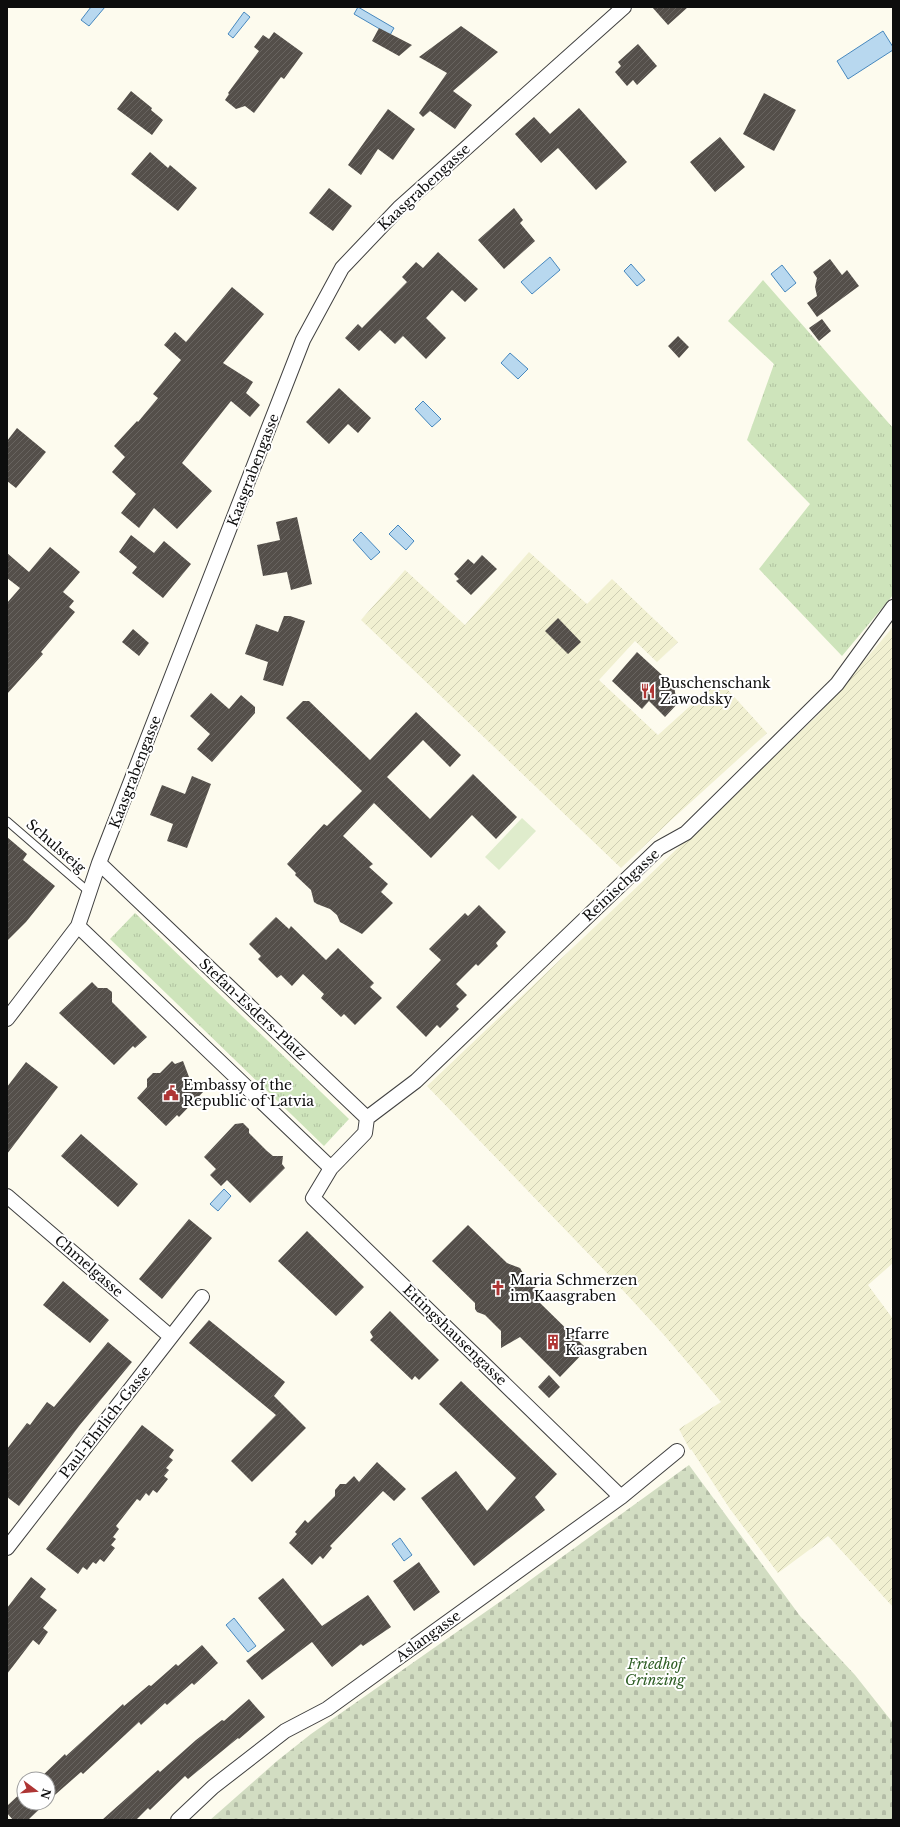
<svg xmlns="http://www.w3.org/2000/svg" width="900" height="1827" font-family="'Libre Baskerville',serif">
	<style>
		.farmland { fill: url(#farmland-furrows) }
		.grass { fill: url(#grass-tufts) }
		.cemetery { fill: url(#cemetery-stones) }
		.pitch { fill: #dfeccc }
		.water { fill: #b8d8ef; stroke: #4788be }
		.building { fill: url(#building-hatch) }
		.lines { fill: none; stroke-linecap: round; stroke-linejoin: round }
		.service-casing { stroke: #404040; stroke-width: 9 }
		.minor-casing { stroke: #404040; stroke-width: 16 }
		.service { stroke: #fff; stroke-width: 7 }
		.minor { stroke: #fff; stroke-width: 14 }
		.labels { text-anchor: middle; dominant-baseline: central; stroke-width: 4; stroke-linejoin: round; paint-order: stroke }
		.street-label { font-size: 14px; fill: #0d0d0d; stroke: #fff }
		.poi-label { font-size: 14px; fill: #0d0d0d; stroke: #fff; text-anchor: start }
		.park-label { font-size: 14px; font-style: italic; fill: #2d5d24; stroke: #fff }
	</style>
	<defs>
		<pattern id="farmland-furrows" width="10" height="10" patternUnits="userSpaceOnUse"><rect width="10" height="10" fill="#f1f0d1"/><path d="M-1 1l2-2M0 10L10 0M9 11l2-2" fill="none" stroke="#cdcdb2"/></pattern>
		<pattern id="grass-tufts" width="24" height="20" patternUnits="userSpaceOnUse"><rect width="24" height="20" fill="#cee4bb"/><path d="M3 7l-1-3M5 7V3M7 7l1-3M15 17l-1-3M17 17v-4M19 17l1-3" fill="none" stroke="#b0c2a0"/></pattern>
		<pattern id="cemetery-stones" width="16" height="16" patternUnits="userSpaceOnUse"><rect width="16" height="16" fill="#d2ddc2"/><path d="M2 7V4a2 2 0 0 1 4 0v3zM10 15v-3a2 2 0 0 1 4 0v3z" fill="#b3bca6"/></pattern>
		<pattern id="building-hatch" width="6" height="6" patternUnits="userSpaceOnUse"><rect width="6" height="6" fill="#544f4a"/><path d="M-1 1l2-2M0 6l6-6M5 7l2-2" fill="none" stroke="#686460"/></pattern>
	</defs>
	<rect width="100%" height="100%" fill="#fdfbee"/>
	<path class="farmland" d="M 529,552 L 587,604 L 612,579 L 678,642 L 657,662 L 635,641 L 599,680 L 658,735 L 719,680 L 767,733 L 669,822 L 621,868 L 361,620 L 405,570 L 465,625 Z
		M 893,627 L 893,1263 L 868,1285 L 893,1319 L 893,1607 L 828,1536 L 778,1573 L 730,1509 L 691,1449 L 690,1450 L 679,1429 L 721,1402 L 664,1335 L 606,1272 L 427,1086 L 819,714 Z"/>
	<path class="grass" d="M 763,280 L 893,428 L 893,595 L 842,656 L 759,569 L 810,504 L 747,440 L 774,364 L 728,321 Z
		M 135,913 L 349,1119 L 324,1146 L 110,939 Z"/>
	<path class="cemetery" d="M 689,1465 L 800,1616 L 855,1675 L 893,1723 L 893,1820 L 210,1820 L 277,1761 L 311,1734 L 511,1594 Z"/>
	<path class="pitch" d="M 522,818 L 536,831 L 499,870 L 485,857 Z"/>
	<path class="water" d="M 91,7 L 105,7 L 89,26 L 81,20 Z
		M 358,7 L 394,28 L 390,35 L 354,14 Z
		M 244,12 L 250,17 L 233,38 L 228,34 Z
		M 883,31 L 893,47 L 893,50 L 848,79 L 837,61 Z
		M 550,257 L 560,270 L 532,294 L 521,282 Z
		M 631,264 L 645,280 L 637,286 L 624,271 Z
		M 782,265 L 796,283 L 785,292 L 771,274 Z
		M 510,353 L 528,369 L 518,379 L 501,363 Z
		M 423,401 L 441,419 L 432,427 L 415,409 Z
		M 398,525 L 414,541 L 406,550 L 389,534 Z
		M 361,532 L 380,552 L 371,560 L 353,540 Z
		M 224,1189 L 231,1196 L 218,1211 L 210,1204 Z
		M 400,1538 L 412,1555 L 404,1561 L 392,1544 Z
		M 234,1618 L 256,1646 L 248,1652 L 226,1625 Z"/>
	<path class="building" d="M 652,7 L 688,7 L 668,25 Z
		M 461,26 L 498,52 L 453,91 L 472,105 L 455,129 L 430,111 L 423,117 L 419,113 L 447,73 L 419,57 Z
		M 379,28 L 412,45 L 399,56 L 372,41 Z
		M 274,32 L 303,53 L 284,79 L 281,77 L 254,113 L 245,106 L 236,109 L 225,100 L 229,94 L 228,93 L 259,51 L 254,47 L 263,35 L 269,39 Z
		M 638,44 L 657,66 L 637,85 L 633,80 L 627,86 L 615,72 L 621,66 L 618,62 Z
		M 131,91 L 152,108 L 151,110 L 163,120 L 152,135 L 117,109 Z
		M 764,93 L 796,110 L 774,151 L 743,134 Z
		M 579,108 L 627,162 L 596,190 L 558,148 L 541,163 L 515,134 L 534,117 L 550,134 Z
		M 388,109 L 415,129 L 393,160 L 378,149 L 361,175 L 348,165 Z
		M 720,137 L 745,167 L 715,192 L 690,162 Z
		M 150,152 L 168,168 L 170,165 L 197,188 L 178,211 L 131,174 Z
		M 329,188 L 352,206 L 333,231 L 309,213 Z
		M 514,208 L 523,220 L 520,223 L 535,241 L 504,269 L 478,240 Z
		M 438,252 L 478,289 L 465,302 L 452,290 L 426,318 L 446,338 L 426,359 L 403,336 L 395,344 L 380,330 L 359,351 L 345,338 L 358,324 L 362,328 L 407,282 L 402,277 L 416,262 L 423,268 Z
		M 830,259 L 842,275 L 847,270 L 859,286 L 817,317 L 807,303 L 817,296 L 815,287 L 817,278 L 813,272 Z
		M 232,287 L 264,314 L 223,363 L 253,382 L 246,393 L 260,405 L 250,417 L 231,401 L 182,463 L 212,491 L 177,529 L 154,508 L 139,528 L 121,513 L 136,494 L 112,472 L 125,457 L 114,446 L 137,421 L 138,422 L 158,398 L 153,394 L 181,360 L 164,345 L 175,332 L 186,342 Z
		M 822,319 L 831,331 L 819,341 L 809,328 Z
		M 678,336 L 689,347 L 679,358 L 668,346 Z
		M 339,388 L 371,418 L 358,433 L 348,424 L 329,444 L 306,422 Z
		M 17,428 L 46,452 L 16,488 L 7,481 L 7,441 Z
		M 297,517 L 312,584 L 291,590 L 287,572 L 263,576 L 257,545 L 280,540 L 276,522 Z
		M 131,535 L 154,553 L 164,541 L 191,564 L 163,598 L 132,573 L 137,567 L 119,552 Z
		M 50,547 L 80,572 L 63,592 L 74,601 L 69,607 L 75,612 L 41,652 L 43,654 L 7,694 L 7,603 L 20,588 L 7,578 L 7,553 L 29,572 Z
		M 482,555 L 497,569 L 471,595 L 456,581 L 459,579 L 454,574 L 468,559 L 474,564 Z
		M 284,616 L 290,616 L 305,621 L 283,686 L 263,680 L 268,662 L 245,654 L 256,624 L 278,632 Z
		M 558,618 L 581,642 L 568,654 L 545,631 Z
		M 133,629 L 149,643 L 139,656 L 122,642 Z
		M 637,652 L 674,686 L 676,698 L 679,702 L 665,717 L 649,701 L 642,709 L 612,681 Z
		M 211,693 L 229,709 L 241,695 L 255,707 L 255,713 L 212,762 L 197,749 L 210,734 L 190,716 Z
		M 303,701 L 309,701 L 370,760 L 416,712 L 461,755 L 450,767 L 423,740 L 387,777 L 430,819 L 473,774 L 517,817 L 496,839 L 472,815 L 431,858 L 374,803 L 343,836 L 373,864 L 369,867 L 388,884 L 381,892 L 393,903 L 362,934 L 340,922 L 337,915 L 330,909 L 317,904 L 314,902 L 311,890 L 295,875 L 296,873 L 287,864 L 324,824 L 327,826 L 362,791 L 286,718 Z
		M 192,776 L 211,784 L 187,848 L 167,841 L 173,824 L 150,815 L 162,785 L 185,794 Z
		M 7,837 L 27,854 L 23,860 L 55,886 L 26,922 L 7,941 Z
		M 479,905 L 506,932 L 496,943 L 498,946 L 478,966 L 476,964 L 456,984 L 467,995 L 456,1006 L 459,1009 L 440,1028 L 437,1025 L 426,1037 L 396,1007 L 441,960 L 429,949 L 465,913 L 468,916 Z
		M 276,917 L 289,929 L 291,926 L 326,960 L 338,948 L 374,983 L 370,987 L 382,998 L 355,1025 L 344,1014 L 341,1017 L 321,998 L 324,994 L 303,974 L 292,986 L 281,975 L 277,978 L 258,959 L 261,956 L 249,944 Z
		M 92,982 L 98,988 L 107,988 L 112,992 L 112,1002 L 147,1037 L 135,1048 L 133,1046 L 114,1065 L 59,1013 Z
		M 172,1061 L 175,1064 L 183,1061 L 189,1077 L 204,1091 L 179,1117 L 177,1115 L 166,1126 L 137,1098 L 147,1087 L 147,1079 L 153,1073 L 160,1073 Z
		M 26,1062 L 58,1087 L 7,1154 L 7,1087 Z
		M 243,1123 L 249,1129 L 249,1133 L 267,1151 L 273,1156 L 283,1156 L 282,1164 L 285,1168 L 250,1203 L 227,1180 L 221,1186 L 210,1175 L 216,1169 L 204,1157 L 235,1124 Z
		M 81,1134 L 138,1184 L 118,1207 L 61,1156 Z
		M 189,1219 L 212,1238 L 162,1299 L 139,1279 Z
		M 468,1225 L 507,1263 L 520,1268 L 527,1280 L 542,1294 L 537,1300 L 587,1349 L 560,1377 L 520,1337 L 501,1348 L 501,1331 L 485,1315 L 477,1312 L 475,1309 L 475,1303 L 432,1261 Z
		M 307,1231 L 364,1287 L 336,1316 L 278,1261 Z
		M 63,1281 L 109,1320 L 90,1343 L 43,1305 Z
		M 390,1311 L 439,1360 L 419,1380 L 415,1376 L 412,1380 L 370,1340 L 373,1337 L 370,1332 Z
		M 209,1320 L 285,1382 L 274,1396 L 306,1428 L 252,1482 L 231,1461 L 276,1415 L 189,1343 Z
		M 108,1342 L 132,1362 L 79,1426 L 19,1506 L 7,1497 L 7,1449 L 27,1423 L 30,1425 L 47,1402 L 54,1407 Z
		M 549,1375 L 560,1387 L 549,1398 L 538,1387 Z
		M 461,1381 L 557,1474 L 535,1497 L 545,1510 L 474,1566 L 421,1498 L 456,1471 L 487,1511 L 516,1478 L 439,1404 Z
		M 142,1425 L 174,1450 L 169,1457 L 173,1460 L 166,1468 L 169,1470 L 164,1476 L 168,1479 L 157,1493 L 153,1490 L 149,1496 L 146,1493 L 140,1501 L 137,1499 L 116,1526 L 119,1529 L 113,1537 L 116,1539 L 111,1545 L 115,1548 L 104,1562 L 100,1559 L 96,1564 L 93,1562 L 87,1570 L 83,1567 L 78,1574 L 46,1549 Z
		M 377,1462 L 406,1489 L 394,1501 L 383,1491 L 330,1546 L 332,1548 L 323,1559 L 320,1556 L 312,1565 L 289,1543 L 297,1534 L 295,1532 L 305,1520 L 308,1523 L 335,1496 L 335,1490 L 340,1484 L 346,1484 L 354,1476 L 359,1482 Z
		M 419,1562 L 440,1592 L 414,1611 L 393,1581 Z
		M 31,1577 L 46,1589 L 40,1597 L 57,1610 L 43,1628 L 48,1632 L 39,1645 L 33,1640 L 7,1674 L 7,1608 Z
		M 283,1578 L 322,1626 L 368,1595 L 391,1627 L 363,1646 L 361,1644 L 332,1667 L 312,1642 L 262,1680 L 246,1661 L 285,1630 L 258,1598 Z
		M 202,1645 L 218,1663 L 194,1685 L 192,1683 L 167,1705 L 165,1703 L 141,1725 L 139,1722 L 83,1774 L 81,1772 L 48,1801 L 48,1779 L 36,1779 L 40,1775 L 41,1777 L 65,1754 L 66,1756 L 123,1704 L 124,1706 L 149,1685 L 151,1686 L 176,1664 L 178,1666 Z
		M 249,1699 L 265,1717 L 239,1739 L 238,1738 L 188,1779 L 185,1776 L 150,1810 L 148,1808 L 136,1820 L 102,1820 L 158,1770 L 160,1772 L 196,1740 L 222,1720 L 224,1721 Z
		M 24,1790 L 24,1803 L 46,1803 L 28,1820 L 13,1820 L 7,1813 L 7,1806 Z"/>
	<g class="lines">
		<g class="service-casing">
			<path id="service" d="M 7,821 L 88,891"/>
		</g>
		<g class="minor-casing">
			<path id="minor" d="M 99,863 L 367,1118
				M 78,926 L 331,1168
				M 7,1019 L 78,926 L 99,863 L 303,340 L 342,268 L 399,208 L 624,7
				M 367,1118 L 416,1081 L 659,848 L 686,833 L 837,684 L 893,607
				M 367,1118 L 365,1133 L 331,1168 L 313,1198 L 621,1497
				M 7,1196 L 171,1337
				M 7,1548 L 202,1297
				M 178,1820 L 213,1787 L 285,1731 L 327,1709 L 621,1497 L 677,1451"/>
		</g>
		<use href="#service" class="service"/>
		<use href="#minor" class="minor"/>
	</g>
	<defs>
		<g id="restaurant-bare" transform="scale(1.2)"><path d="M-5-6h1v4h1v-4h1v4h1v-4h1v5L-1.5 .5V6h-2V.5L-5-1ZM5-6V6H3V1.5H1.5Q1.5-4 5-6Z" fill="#ae3534" stroke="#fff" stroke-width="2.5" paint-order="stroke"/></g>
		<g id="civic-bare" transform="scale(1.2)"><path d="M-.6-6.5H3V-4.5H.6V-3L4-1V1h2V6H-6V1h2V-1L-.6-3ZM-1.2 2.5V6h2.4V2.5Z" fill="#ae3534" stroke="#fff" stroke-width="2.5" paint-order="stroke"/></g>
		<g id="church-bare" transform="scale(1.2)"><path d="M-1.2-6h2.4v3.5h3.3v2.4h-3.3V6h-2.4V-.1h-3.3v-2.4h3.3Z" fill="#ae3534" stroke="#fff" stroke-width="2.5" paint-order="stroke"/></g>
		<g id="building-bare" transform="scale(1.2)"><path d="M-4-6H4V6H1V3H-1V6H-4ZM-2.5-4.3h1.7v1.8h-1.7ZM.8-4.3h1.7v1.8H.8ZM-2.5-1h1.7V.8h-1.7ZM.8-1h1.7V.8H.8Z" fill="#ae3534" stroke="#fff" stroke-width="2.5" paint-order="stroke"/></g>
	</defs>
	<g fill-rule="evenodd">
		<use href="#restaurant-bare" x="648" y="691"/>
		<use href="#civic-bare" x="171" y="1093"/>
		<use href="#church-bare" x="498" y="1288"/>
		<use href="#building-bare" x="553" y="1342"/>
	</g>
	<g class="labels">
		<g class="street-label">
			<text transform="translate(424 187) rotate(-43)">Kaasgrabengasse</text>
			<text transform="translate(253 470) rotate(-69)">Kaasgrabengasse</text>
			<text transform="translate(135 772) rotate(-69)">Kaasgrabengasse</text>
			<text transform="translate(56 846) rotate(41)">Schulsteig</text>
			<text transform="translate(621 885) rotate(-43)">Reinischgasse</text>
			<text transform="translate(253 1009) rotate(43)">Stefan-Esders-Platz</text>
			<text transform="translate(89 1266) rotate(41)">Chmelgasse</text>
			<text transform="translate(455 1335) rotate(44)">Ettingshausengasse</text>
			<text transform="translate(105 1422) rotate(-52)">Paul-Ehrlich-Gasse</text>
			<text transform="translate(428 1636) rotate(-36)">Aslangasse</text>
		</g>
		<g class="poi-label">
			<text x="660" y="683">Buschenschank<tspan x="660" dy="16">Zawodsky</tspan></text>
			<text x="183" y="1085">Embassy of the<tspan x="183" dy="16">Republic of Latvia</tspan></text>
			<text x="510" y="1280">Maria Schmerzen<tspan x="510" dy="16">im Kaasgraben</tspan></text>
			<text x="565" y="1334">Pfarre<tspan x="565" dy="16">Kaasgraben</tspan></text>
		</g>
		<g class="park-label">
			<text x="655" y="1664">Friedhof<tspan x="655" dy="16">Grinzing</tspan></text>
		</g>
	</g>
	<rect width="900" height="1827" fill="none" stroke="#0d0d0d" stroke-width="16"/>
	<g transform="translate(36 1791) rotate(106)"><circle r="19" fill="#ffffff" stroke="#9e9e9e"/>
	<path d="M0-3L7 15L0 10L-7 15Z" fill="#ae3534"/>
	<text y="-6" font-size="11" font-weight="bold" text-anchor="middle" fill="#0d0d0d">N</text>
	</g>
</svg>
